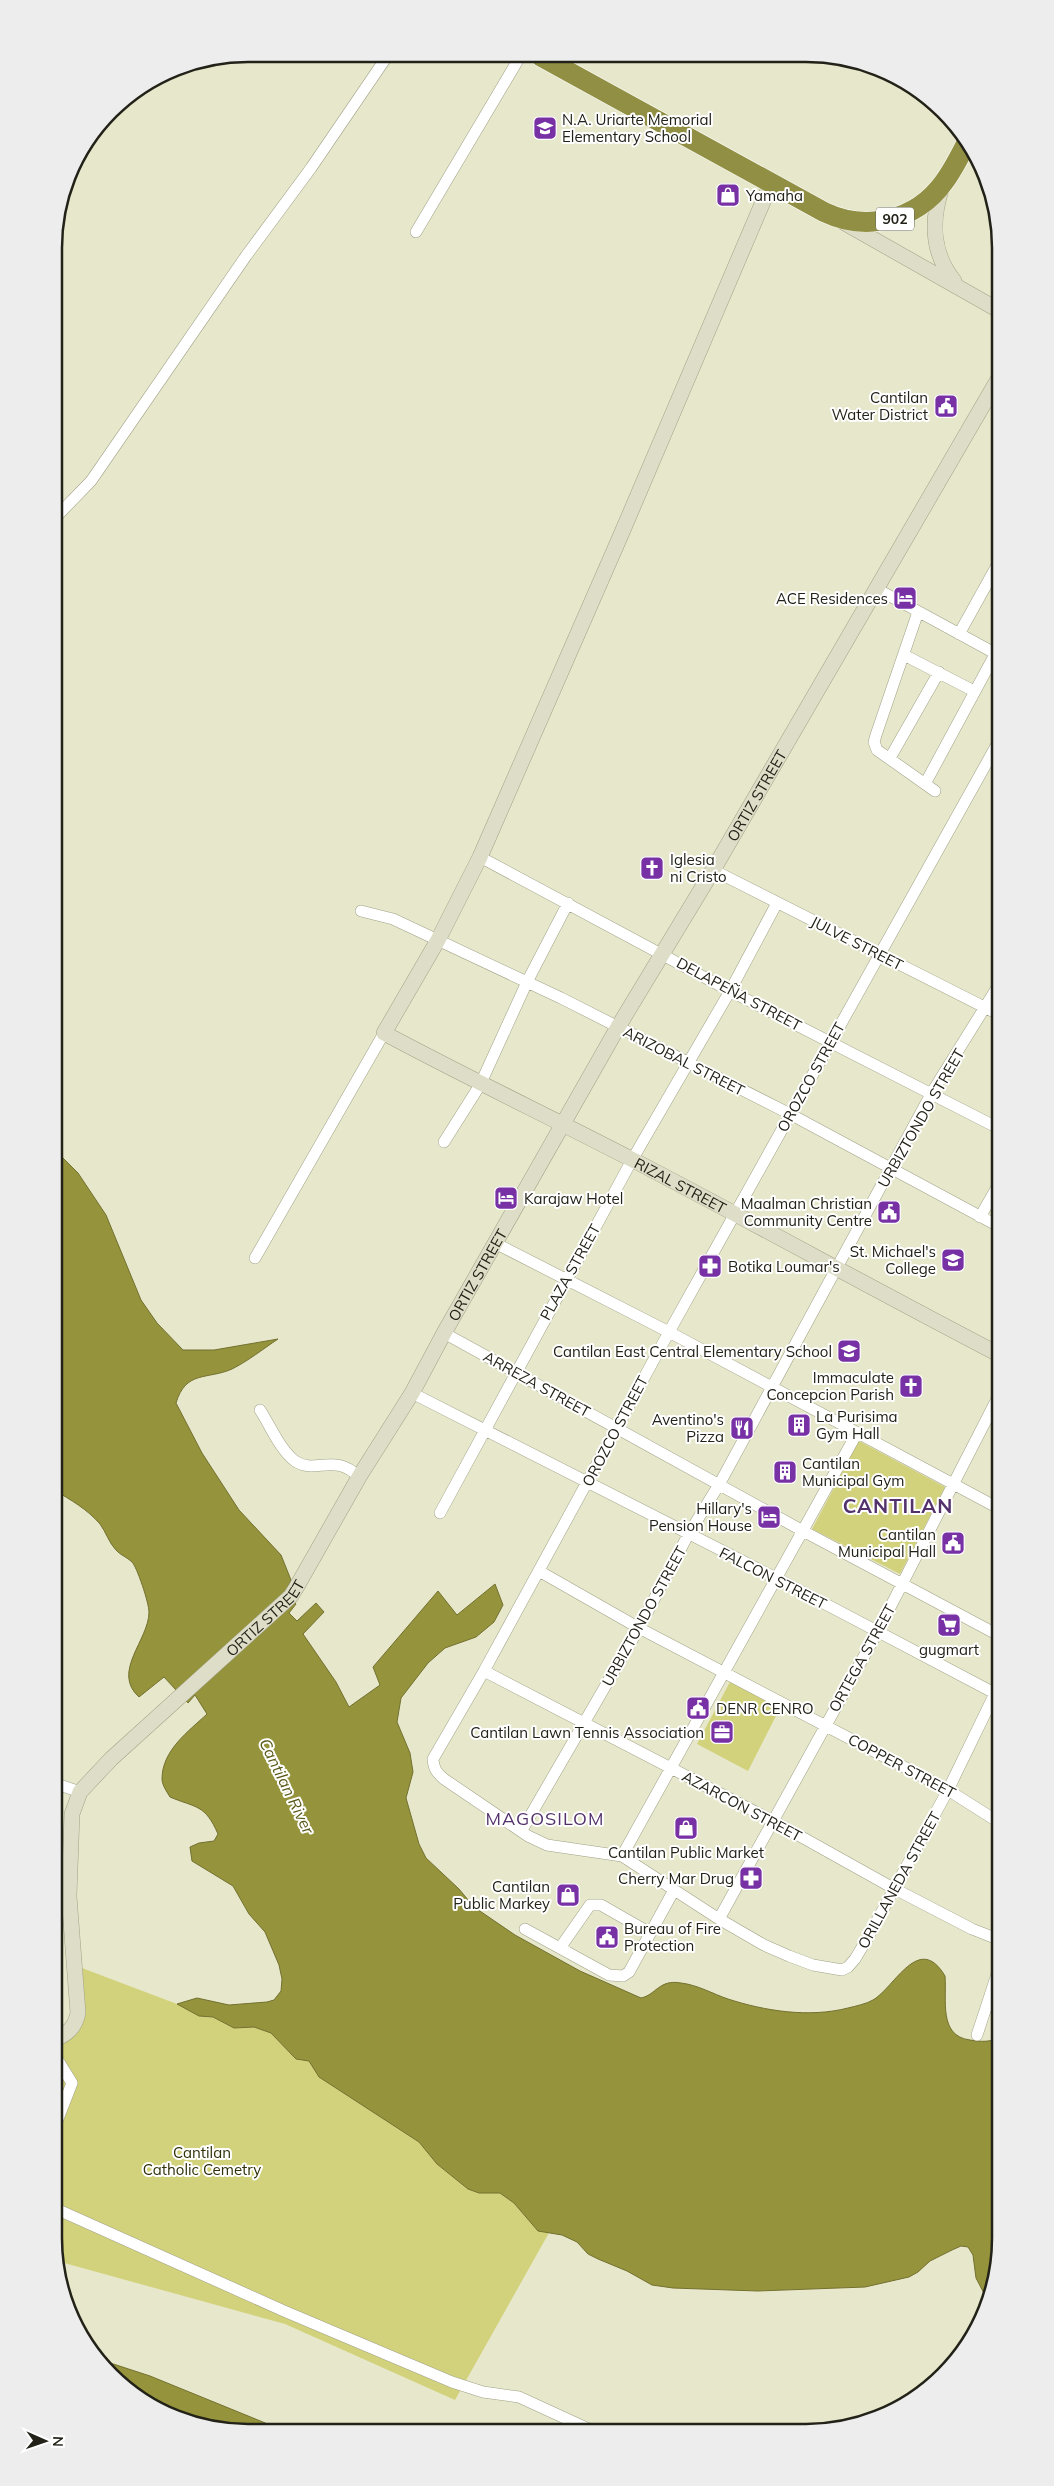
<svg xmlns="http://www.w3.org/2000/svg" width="1054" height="2486" font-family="Mulish,sans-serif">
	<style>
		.green { fill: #d3d27c }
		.water { fill: #95933b; stroke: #737130 }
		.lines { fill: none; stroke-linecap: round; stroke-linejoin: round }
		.street-casing { stroke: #a1a187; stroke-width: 12 }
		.secondary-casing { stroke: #a1a187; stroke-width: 16 }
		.highway-casing { stroke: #fff; stroke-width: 21 }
		.street { stroke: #fff; stroke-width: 11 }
		.secondary { stroke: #deddc7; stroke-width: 15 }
		.highway { stroke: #918f43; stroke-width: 20 }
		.labels { text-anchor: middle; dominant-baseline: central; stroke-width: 4; stroke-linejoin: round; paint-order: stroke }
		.shield { fill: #fff; stroke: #65645d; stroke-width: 1 }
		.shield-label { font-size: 14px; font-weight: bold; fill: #232218 }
		.poi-label { font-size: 15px; fill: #232218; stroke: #fff; text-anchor: end }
		.street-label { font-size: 15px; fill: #232218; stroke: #fff }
		.park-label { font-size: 15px; fill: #313009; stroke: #fff }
		.water-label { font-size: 16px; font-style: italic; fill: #5a5818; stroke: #fff }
		.quarter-label { font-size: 18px; letter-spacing: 1px; fill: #53326c; stroke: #fff }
		.district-label { font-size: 20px; font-weight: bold; letter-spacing: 1px; fill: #53326c; stroke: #fff }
		.rim { fill: none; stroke: #232218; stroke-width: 2.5 }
	</style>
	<rect width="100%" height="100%" fill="#e7e7cb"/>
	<path class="green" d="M 859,1441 L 945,1487 L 900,1574 L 812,1529 Z
		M 731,1680 L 781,1706 L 748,1771 L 697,1744 Z
		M 82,1968 L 177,2004 L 199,2016 L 213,2017 L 234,2028 L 254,2027 L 271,2033 L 296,2059 L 309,2061 L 314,2066 L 319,2077 L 419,2142 L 437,2164 L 468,2189 L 479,2193 L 500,2193 L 514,2203 L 538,2231 L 550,2231 L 455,2400 L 285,2324 L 57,2261 L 54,2238 L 54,2098 L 58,2086 L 54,2077 L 54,2047 C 92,2032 83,2003 82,1968 Z"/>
	<path class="water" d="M 54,1149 L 78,1173 L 106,1215 L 141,1300 L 157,1323 L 183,1350 L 214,1350 L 278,1339 C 263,1349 248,1361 232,1369 C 207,1380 186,1370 176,1403 L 202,1453 L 239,1510 L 281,1555 L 291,1580 L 286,1592 L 296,1604 L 289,1613 L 297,1621 L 316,1603 L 324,1612 L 303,1634 L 336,1682 L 349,1707 L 380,1685 L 373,1667 L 438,1591 L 457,1615 L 495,1584 L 503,1605 L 494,1622 L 476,1637 L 445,1648 L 428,1663 L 401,1698 L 397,1722 L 410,1753 L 413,1772 L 406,1798 L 419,1844 L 426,1858 L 459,1889 L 474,1907 L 515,1935 L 580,1971 L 641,1998 C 656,1995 659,1979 681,1983 C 698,1985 713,1994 728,1999 C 765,2011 809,2018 848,2008 C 856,2006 866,2004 873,2000 C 895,1987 919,1932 945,1976 C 947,1999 938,2036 970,2040 C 982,2042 989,2042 1000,2038 L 1000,2250 L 988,2301 L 976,2278 L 973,2255 L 968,2247 L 961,2246 L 952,2250 L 930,2261 L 918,2272 L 909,2277 L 865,2287 L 758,2291 L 673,2288 L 652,2285 L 627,2271 L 598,2259 L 588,2254 L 577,2242 L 562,2235 L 538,2231 L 514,2203 L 500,2193 L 479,2193 L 468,2189 L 437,2164 L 419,2142 L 319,2077 L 309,2061 L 296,2059 L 271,2033 L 254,2027 L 234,2028 L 213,2017 L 199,2016 L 177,2004 L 197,1998 L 229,2005 L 267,2002 L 274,2000 L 281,1991 L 282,1979 L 279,1965 L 265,1932 L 249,1914 L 233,1886 L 192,1861 L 190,1847 L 199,1843 L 214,1841 L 218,1834 C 205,1804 196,1808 170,1797 C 167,1792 162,1785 162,1779 C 162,1750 189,1731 207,1714 L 195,1695 L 188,1703 L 164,1677 L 139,1697 C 111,1672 149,1640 149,1612 C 149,1603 137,1567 132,1562 C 127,1557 120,1555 116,1550 C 109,1543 106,1532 100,1524 C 87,1509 71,1500 54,1490 Z
		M 98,2359 L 150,2376 L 280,2429 C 258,2429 232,2432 211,2429 C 170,2422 123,2391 98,2359 Z"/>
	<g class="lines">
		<g class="street-casing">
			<path id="street" d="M 416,232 L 521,55
				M 54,519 L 91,481 L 246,256 L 311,168 L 388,55
				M 877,589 L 1000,656
				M 918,612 L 876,735 L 874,742 L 877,750 L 935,791
				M 959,634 L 1000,560
				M 904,655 L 974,691
				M 890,758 L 939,672
				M 925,784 L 1000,645
				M 480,857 L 730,991 L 1000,1129
				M 713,870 L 1000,1015
				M 361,911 L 393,919 L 561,998 L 790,1114 L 1000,1227
				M 444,1142 L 480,1085 L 527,982 L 568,903
				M 980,1217 L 1000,1182
				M 495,1243 L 669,1332 L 1000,1509
				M 255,1258 L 384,1033
				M 444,1333 L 803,1531 L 1000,1636
				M 412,1393 L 778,1579 L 1000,1696
				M 260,1410 C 270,1425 280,1450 295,1461 C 315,1475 334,1452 359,1477
				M 440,1513 L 632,1160 L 730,991 L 777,903
				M 539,1571 L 639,1628 L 948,1790 L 1000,1823
				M 484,1671 L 773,1821 L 893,1888 L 972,1929 L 1000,1940
				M 1000,1683 L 948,1790 L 867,1939 L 855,1959 L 848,1967 L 842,1970 L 813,1965 L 789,1956 L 764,1945 L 719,1919 L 622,1856 L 547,1845 L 528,1836 L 444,1779 C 436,1772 434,1769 433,1759 L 484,1671 L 669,1332 L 1000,739
				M 54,1783 L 80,1792
				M 522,1830 L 639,1628 L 688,1535 L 720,1483 L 931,1094 L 1000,983
				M 622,1856 L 857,1433
				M 719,1919 L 878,1631 L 1000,1393
				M 525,1929 L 609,1975 L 623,1976 L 629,1972 L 674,1890
				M 560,1948 L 590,1905 L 601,1905 L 650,1933
				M 977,2035 L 1000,1965
				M 54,2129 L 72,2083 L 54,2054
				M 54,2208 L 284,2311 L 452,2382 L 483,2392 L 519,2397 L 593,2431"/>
		</g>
		<g class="secondary-casing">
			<g id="secondary">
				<path id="s1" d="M 771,183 L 620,537 L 480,857 L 438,940 L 384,1033 C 466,1077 550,1117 633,1160 C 756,1224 877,1291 1000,1355"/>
				<path d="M 942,187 C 931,220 931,252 954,281"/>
				<path d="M 843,222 L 1000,311"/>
				<path id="s2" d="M 54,2040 C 67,2034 75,2028 78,2013 L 69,1896 L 72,1814 L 80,1792 L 111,1759 L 291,1596 L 296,1588 L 359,1477 L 412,1393 L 444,1333 L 618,1027 L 713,870 L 1000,376"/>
			</g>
		</g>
		<g class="highway-casing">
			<path id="highway" d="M 540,56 L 824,212 C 866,232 916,221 944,182 C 953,170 960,156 967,142"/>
		</g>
		<use href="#street" class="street"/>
		<use href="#secondary" class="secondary"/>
		<use href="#highway" class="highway"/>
	</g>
	<defs>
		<g id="school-square" transform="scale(1.25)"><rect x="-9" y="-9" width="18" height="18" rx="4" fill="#7731a5" stroke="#fff"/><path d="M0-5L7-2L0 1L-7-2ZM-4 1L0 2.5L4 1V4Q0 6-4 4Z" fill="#fff"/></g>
		<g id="shop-square" transform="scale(1.25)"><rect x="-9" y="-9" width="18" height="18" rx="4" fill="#7731a5" stroke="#fff"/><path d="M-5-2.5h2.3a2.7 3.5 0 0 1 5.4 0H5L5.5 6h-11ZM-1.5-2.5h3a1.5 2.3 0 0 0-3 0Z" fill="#fff"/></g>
		<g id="civic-square" transform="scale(1.25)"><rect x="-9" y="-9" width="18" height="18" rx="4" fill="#7731a5" stroke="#fff"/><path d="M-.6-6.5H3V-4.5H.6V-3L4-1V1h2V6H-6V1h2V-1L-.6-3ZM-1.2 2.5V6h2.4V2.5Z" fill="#fff"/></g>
		<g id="hotel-square" transform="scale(1.25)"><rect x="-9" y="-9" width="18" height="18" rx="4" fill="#7731a5" stroke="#fff"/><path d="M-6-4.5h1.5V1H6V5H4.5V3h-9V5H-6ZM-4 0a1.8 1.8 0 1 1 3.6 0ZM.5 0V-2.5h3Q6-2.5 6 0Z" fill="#fff"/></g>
		<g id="church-square" transform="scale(1.25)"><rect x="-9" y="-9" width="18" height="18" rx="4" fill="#7731a5" stroke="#fff"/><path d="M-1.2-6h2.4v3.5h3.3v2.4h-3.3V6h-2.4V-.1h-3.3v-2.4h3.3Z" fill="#fff"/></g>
		<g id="university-square" transform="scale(1.25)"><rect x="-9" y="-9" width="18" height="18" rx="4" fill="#7731a5" stroke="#fff"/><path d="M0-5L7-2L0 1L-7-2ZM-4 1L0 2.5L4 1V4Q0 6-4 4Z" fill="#fff"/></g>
		<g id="pharmacy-square" transform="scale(1.25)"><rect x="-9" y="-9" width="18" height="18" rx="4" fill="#7731a5" stroke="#fff"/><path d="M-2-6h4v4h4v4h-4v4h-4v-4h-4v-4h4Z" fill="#fff"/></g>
		<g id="building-square" transform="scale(1.25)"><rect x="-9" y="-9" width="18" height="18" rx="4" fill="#7731a5" stroke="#fff"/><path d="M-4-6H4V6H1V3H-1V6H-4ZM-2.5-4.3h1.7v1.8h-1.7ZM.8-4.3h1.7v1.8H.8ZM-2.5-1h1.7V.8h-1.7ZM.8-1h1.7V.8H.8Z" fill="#fff"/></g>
		<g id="restaurant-square" transform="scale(1.25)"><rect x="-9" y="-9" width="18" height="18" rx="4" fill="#7731a5" stroke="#fff"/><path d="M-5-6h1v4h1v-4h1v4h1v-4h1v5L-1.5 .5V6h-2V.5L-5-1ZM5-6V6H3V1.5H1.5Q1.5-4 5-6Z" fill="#fff"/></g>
		<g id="supermarket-square" transform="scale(1.25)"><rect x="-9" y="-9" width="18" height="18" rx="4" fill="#7731a5" stroke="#fff"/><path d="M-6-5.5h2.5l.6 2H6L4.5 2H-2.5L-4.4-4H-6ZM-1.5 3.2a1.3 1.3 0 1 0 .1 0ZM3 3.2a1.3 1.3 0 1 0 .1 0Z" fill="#fff"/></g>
		<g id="office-square" transform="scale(1.25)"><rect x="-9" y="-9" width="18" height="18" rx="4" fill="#7731a5" stroke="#fff"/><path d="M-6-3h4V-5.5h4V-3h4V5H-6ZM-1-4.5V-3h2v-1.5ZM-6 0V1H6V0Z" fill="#fff"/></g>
	</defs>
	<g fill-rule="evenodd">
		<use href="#school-square" x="545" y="128"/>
		<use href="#shop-square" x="728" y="195"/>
		<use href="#civic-square" x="946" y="406"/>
		<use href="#hotel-square" x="905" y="598"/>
		<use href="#church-square" x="652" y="868"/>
		<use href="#hotel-square" x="506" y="1198"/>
		<use href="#civic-square" x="889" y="1212"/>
		<use href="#university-square" x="953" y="1260"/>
		<use href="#pharmacy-square" x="710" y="1266"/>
		<use href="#school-square" x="849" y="1351"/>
		<use href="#church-square" x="911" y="1386"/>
		<use href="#building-square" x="799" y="1425"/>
		<use href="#restaurant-square" x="742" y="1428"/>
		<use href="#building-square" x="785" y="1472"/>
		<use href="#hotel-square" x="769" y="1517"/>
		<use href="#civic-square" x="953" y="1543"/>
		<use href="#supermarket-square" x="949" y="1625"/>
		<use href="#civic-square" x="698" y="1708"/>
		<use href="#office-square" x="722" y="1732"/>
		<use href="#shop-square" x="686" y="1828"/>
		<use href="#pharmacy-square" x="751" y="1878"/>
		<use href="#shop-square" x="568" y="1895"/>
		<use href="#civic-square" x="607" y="1937"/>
	</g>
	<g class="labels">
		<rect class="shield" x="876" y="207.5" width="38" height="23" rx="4"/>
		<g class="shield-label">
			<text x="895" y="219">902</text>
		</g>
		<g class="poi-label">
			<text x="562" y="119" text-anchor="start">N.A. Uriarte Memorial<tspan x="562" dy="17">Elementary School</tspan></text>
			<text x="746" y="195" text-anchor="start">Yamaha</text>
			<text x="928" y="397">Cantilan<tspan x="928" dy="17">Water District</tspan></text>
			<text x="888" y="598">ACE Residences</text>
			<text x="670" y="859" text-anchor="start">Iglesia<tspan x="670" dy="17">ni Cristo</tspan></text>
			<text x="524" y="1198" text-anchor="start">Karajaw Hotel</text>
			<text x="872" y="1203">Maalman Christian<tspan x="872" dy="17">Community Centre</tspan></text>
			<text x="936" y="1251">St. Michael's<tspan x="936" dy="17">College</tspan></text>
			<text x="728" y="1266" text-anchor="start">Botika Loumar's</text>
			<text x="832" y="1351">Cantilan East Central Elementary School</text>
			<text x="894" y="1377">Immaculate<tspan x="894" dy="17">Concepcion Parish</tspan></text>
			<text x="816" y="1416" text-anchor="start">La Purisima<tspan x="816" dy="17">Gym Hall</tspan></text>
			<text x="724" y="1419">Aventino's<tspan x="724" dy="17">Pizza</tspan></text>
			<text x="802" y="1463" text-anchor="start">Cantilan<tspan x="802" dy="17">Municipal Gym</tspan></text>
			<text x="752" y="1508">Hillary's<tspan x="752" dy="17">Pension House</tspan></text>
			<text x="936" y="1534">Cantilan<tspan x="936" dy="17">Municipal Hall</tspan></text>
			<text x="949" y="1649" text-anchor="middle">gugmart</text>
			<text x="716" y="1708" text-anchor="start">DENR CENRO</text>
			<text x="704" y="1732">Cantilan Lawn Tennis Association</text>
			<text x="686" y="1852" text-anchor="middle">Cantilan Public Market</text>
			<text x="734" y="1878">Cherry Mar Drug</text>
			<text x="550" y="1886">Cantilan<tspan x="550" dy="17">Public Markey</tspan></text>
			<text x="624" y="1928" text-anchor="start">Bureau of Fire<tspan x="624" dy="17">Protection</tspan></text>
		</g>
		<g class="street-label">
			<text stroke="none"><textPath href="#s2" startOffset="1475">ORTIZ STREET</textPath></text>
			<text transform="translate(857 943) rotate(27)">JULVE STREET</text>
			<text transform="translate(739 994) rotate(28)">DELAPEÑA STREET</text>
			<text transform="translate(684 1061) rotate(27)">ARIZOBAL STREET</text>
			<text transform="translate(811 1077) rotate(-61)">OROZCO STREET</text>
			<text transform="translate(921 1118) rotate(-60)">URBIZTONDO STREET</text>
			<text stroke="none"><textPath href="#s1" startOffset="1268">RIZAL STREET</textPath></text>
			<text transform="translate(570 1272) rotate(-61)">PLAZA STREET</text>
			<text stroke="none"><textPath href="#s2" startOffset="920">ORTIZ STREET</textPath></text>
			<text transform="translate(537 1384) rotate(29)">ARREZA STREET</text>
			<text transform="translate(615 1431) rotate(-62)">OROZCO STREET</text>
			<text transform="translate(773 1578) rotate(27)">FALCON STREET</text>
			<text stroke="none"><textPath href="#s2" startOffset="515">ORTIZ STREET</textPath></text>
			<text transform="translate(644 1616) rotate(-61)">URBIZTONDO STREET</text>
			<text transform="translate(862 1658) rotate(-61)">ORTEGA STREET</text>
			<text transform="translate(902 1766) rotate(28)">COPPER STREET</text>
			<text transform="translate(742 1806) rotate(28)">AZARCON STREET</text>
			<text transform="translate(899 1880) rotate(-61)">ORILLANEDA STREET</text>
		</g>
		<g class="park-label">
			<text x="202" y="2152">Cantilan<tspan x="202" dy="17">Catholic Cemetry</tspan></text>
		</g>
		<g class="water-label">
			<text transform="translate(287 1786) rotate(64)">Cantilan River</text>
		</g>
		<g class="quarter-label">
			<text x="545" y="1818">MAGOSILOM</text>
		</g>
		<g class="district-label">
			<text x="898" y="1505">CANTILAN</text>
		</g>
	</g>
	<path d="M0 0H1054V2486H0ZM248 62H806A186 186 0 0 1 992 248V2238A186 186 0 0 1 806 2424H248A186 186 0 0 1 62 2238V248A186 186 0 0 1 248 62Z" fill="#ededed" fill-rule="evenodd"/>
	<path class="rim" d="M248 62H806A186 186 0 0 1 992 248V2238A186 186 0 0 1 806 2424H248A186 186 0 0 1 62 2238V248A186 186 0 0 1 248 62Z"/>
	<g transform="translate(45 2441) rotate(92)" stroke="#ffffff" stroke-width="4" paint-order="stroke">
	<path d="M0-4L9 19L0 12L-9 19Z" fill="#232218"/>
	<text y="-8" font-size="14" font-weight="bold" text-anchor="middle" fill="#232218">N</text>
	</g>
</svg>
